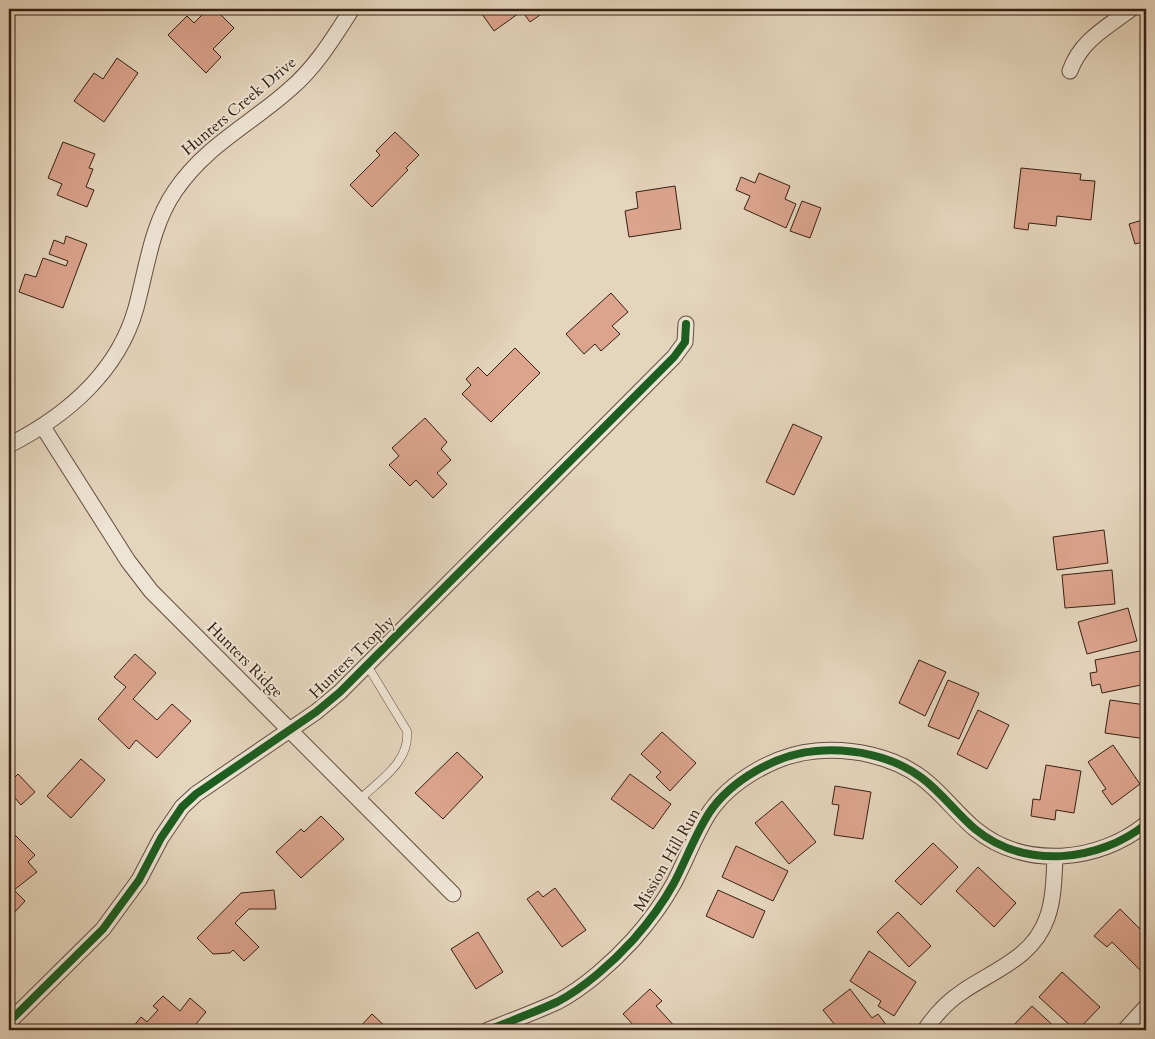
<svg xmlns="http://www.w3.org/2000/svg" width="1155" height="1039" font-family="Cardo,serif">
	<style>
		.lines { fill: none; stroke-linecap: round; stroke-linejoin: round }
		.stream { stroke: #737979; stroke-width: 4.5 }
		.building { fill: #dca48d; stroke: #362013 }
		.service-casing { stroke: #624d3e; stroke-width: 9 }
		.minor-casing { stroke: #624d3e; stroke-width: 17 }
		.service { stroke: #eee4d4; stroke-width: 8 }
		.minor { stroke: #eee4d4; stroke-width: 15 }
		.cycleway-casing { stroke: #eee4d4; stroke-width: 11 }
		.cycleway { stroke: #1b5e20; stroke-width: 8 }
		.labels { text-anchor: middle; dominant-baseline: central; stroke-width: 4; stroke-linejoin: round; paint-order: stroke }
		.street-label { font-size: 16px; fill: #362013; stroke: #eee4d4 }
	</style>
	<rect width="100%" height="100%" fill="#e5d5bd"/>
	<filter id="stains"><feTurbulence type="fractalNoise" baseFrequency=".004" numOctaves="4"/><feColorMatrix values="0 0 0 0 .2 0 0 0 0 .09 0 0 0 0 .02 0 0 0 .5 -.17"/></filter>
	<radialGradient id="worn" r=".72"><stop offset=".6" stop-color="#630" stop-opacity="0"/><stop offset="1" stop-color="#630" stop-opacity=".3"/></radialGradient>
	<g class="lines">
		<path class="stream" d="M 9,12 L 11,9"/>
	</g>
	<path class="building" d="M 208,9 L 215,9 L 234,28 L 213,49 L 221,57 L 206,73 L 168,35 L 187,16 L 194,23 Z
		M 490,9 L 540,9 L 543,13 L 530,22 L 522,11 L 494,31 L 482,14 Z
		M 117,58 L 138,73 L 104,122 L 74,101 L 94,73 L 103,79 Z
		M 395,132 L 419,155 L 406,168 L 408,170 L 372,207 L 350,185 L 380,155 L 376,151 Z
		M 63,142 L 95,154 L 89,168 L 93,169 L 86,187 L 94,190 L 87,207 L 57,195 L 62,184 L 48,178 Z
		M 1021,168 L 1081,174 L 1080,180 L 1095,181 L 1091,220 L 1057,216 L 1056,226 L 1029,223 L 1028,230 L 1014,228 Z
		M 759,173 L 790,186 L 785,199 L 796,204 L 786,228 L 744,209 L 750,196 L 736,190 L 741,177 L 755,183 Z
		M 675,186 L 681,229 L 629,237 L 625,211 L 638,208 L 636,192 Z
		M 802,201 L 821,208 L 810,238 L 790,231 Z
		M 1146,219 L 1146,241 L 1135,244 L 1129,224 Z
		M 66,236 L 87,244 L 63,308 L 19,292 L 25,274 L 36,277 L 43,258 L 66,266 L 68,261 L 49,254 L 54,240 L 64,244 Z
		M 611,293 L 628,312 L 612,326 L 620,334 L 601,351 L 595,344 L 584,354 L 566,334 Z
		M 515,348 L 540,373 L 491,422 L 462,394 L 471,385 L 466,379 L 478,367 L 487,376 Z
		M 425,418 L 447,442 L 441,449 L 451,460 L 437,473 L 447,484 L 433,498 L 416,480 L 410,486 L 389,465 L 399,456 L 392,448 Z
		M 793,424 L 822,437 L 794,495 L 766,482 Z
		M 1104,530 L 1108,563 L 1057,570 L 1053,537 Z
		M 1112,570 L 1115,604 L 1065,608 L 1062,575 Z
		M 1128,608 L 1137,641 L 1087,654 L 1078,622 Z
		M 1145,650 L 1146,684 L 1102,693 L 1100,684 L 1092,686 L 1090,673 L 1097,672 L 1095,660 Z
		M 135,654 L 156,673 L 133,699 L 157,720 L 172,704 L 191,721 L 157,758 L 136,740 L 129,749 L 98,719 L 126,687 L 114,677 Z
		M 919,660 L 946,672 L 925,716 L 899,703 Z
		M 948,680 L 979,693 L 959,739 L 928,726 Z
		M 1110,700 L 1146,705 L 1146,739 L 1105,733 Z
		M 978,710 L 1009,725 L 987,769 L 957,754 Z
		M 662,732 L 696,763 L 670,791 L 656,777 L 661,772 L 641,754 Z
		M 1113,745 L 1140,784 L 1112,805 L 1102,791 L 1106,789 L 1088,762 Z
		M 457,752 L 483,777 L 443,819 L 415,793 Z
		M 81,759 L 105,780 L 71,818 L 47,796 Z
		M 1046,765 L 1081,771 L 1074,813 L 1056,810 L 1055,820 L 1031,816 L 1033,799 L 1040,800 Z
		M 18,774 L 35,792 L 21,805 L 9,791 L 9,783 Z
		M 630,774 L 671,804 L 653,829 L 611,799 Z
		M 835,786 L 871,792 L 863,839 L 834,835 L 839,805 L 832,804 Z
		M 782,801 L 816,842 L 789,864 L 755,823 Z
		M 321,816 L 344,839 L 301,878 L 276,852 L 301,829 L 304,832 Z
		M 15,835 L 35,855 L 28,862 L 37,872 L 14,890 L 25,901 L 12,915 L 9,911 L 9,841 Z
		M 933,843 L 958,867 L 921,905 L 895,881 Z
		M 736,846 L 788,871 L 773,901 L 722,877 Z
		M 978,867 L 1016,903 L 994,927 L 956,891 Z
		M 555,888 L 586,930 L 562,947 L 527,899 L 538,891 L 543,897 Z
		M 274,890 L 276,909 L 249,909 L 235,923 L 259,947 L 244,961 L 233,950 L 230,953 L 213,954 L 197,938 L 241,893 Z
		M 718,890 L 765,911 L 753,938 L 706,916 Z
		M 1120,909 L 1146,935 L 1146,966 L 1141,971 L 1112,942 L 1107,947 L 1094,936 Z
		M 898,912 L 931,946 L 909,967 L 877,932 Z
		M 478,932 L 503,972 L 476,989 L 451,949 Z
		M 869,951 L 916,982 L 894,1016 L 878,1006 L 881,1001 L 850,981 Z
		M 1062,972 L 1100,1007 L 1078,1030 L 1075,1030 L 1039,997 Z
		M 650,989 L 662,1001 L 656,1006 L 678,1030 L 638,1030 L 623,1014 Z
		M 850,989 L 872,1018 L 878,1014 L 887,1026 L 881,1030 L 839,1030 L 823,1010 Z
		M 163,996 L 180,1011 L 190,998 L 206,1012 L 191,1030 L 137,1030 L 133,1027 L 141,1017 L 147,1022 L 158,1010 L 153,1006 Z
		M 1032,1006 L 1058,1030 L 1013,1030 L 1011,1028 Z
		M 372,1014 L 389,1030 L 357,1030 Z"/>
	<g class="lines">
		<g class="service-casing">
			<path id="service" d="M 359,800 C 380,780 410,762 407,731 L 367,665"/>
		</g>
		<g class="minor-casing">
			<path id="minor" d="M 1070,71 C 1081,40 1106,28 1131,9
				M 43,427 L 128,561 L 151,591 L 453,894
				M 9,445 C 66,416 118,372 136,308 C 147,268 151,226 175,191 C 206,145 250,125 290,89 C 316,67 334,37 352,9
				M 9,1022 L 103,929 L 139,880 L 161,838 L 182,807 L 196,794 L 316,712 L 340,692 L 674,357 L 685,342 L 686,324
				M 488,1030 C 511,1021 535,1012 557,1002 C 584,988 613,962 633,940 C 649,922 663,903 674,883 C 686,860 695,835 709,813 C 731,780 777,754 816,751 C 852,748 893,756 922,778 C 942,793 956,813 975,829 C 1025,870 1099,862 1146,824
				M 925,1030 C 935,1015 947,1002 962,992 C 994,970 1033,958 1047,918 C 1054,899 1054,877 1055,857
				M 1125,1030 L 1146,1007"/>
		</g>
		<use href="#service" class="service"/>
		<use href="#minor" class="minor"/>
		<g class="cycleway-casing">
			<path id="cycleway" d="M 9,1022 L 103,929 L 139,880 L 161,838 L 182,807 L 196,794 L 316,712 L 340,692 L 674,357 L 685,342 L 686,324
				M 488,1030 C 511,1021 535,1012 557,1002 C 584,988 613,962 633,940 C 649,922 663,903 674,883 C 686,860 695,835 709,813 C 731,780 777,754 816,751 C 852,748 893,756 922,778 C 942,793 956,813 975,829 C 1025,870 1099,862 1146,824"/>
		</g>
		<use href="#cycleway" class="cycleway"/>
	</g>
	<g class="labels">
		<g class="street-label">
			<text transform="translate(239 106) rotate(-40)">Hunters Creek Drive</text>
			<text transform="translate(352 657) rotate(-44)">Hunters Trophy</text>
			<text transform="translate(245 660) rotate(45)">Hunters Ridge</text>
			<text transform="translate(667 860) rotate(-60)">Mission Hill Run</text>
		</g>
	</g>
	<rect width="1155" height="1039" fill="none" stroke="#e5d5bd" stroke-width="30"/>
	<rect x="10" y="10" width="1135" height="1019" fill="none" stroke="#362013" stroke-width="2.5"/>
	<rect x="15" y="15" width="1125" height="1009" fill="none" stroke="#362013"/>
	<rect width="100%" height="100%" filter="url(#stains)"/>
	<rect width="100%" height="100%" fill="url(#worn)"/>
</svg>
